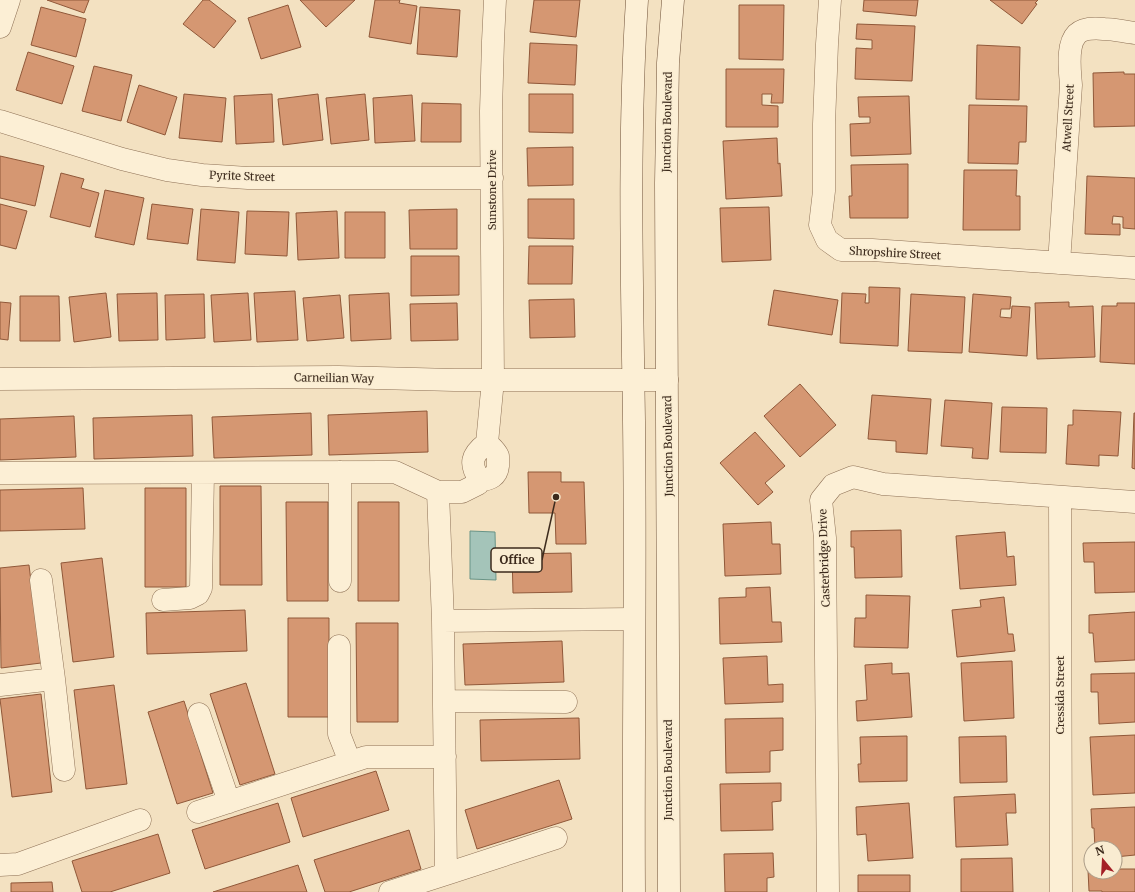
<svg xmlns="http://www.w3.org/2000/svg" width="1135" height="892" font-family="Merriweather,serif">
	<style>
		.water { fill: #a4c4b9; stroke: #699487 }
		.building { fill: #d59772; stroke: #905839 }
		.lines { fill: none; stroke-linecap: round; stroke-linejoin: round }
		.street-casing { stroke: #8e7156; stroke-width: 23 }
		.secondary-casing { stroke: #705239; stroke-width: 23 }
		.street { stroke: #fcefd5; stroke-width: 22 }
		.secondary { stroke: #fcefd5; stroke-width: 22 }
		.labels { text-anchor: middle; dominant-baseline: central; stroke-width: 3; stroke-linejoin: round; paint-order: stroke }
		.street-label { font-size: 11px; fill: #3c2a1c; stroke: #f9ecd1 }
		.leader { fill: none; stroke: #3c2a1c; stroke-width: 1.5 }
		.callout-dot { fill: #3c2a1c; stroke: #f9ecd1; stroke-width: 1.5 }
		.callout { fill: #f9ecd1; stroke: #3c2a1c; stroke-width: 1.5 }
		.callout-label { font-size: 12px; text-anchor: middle; font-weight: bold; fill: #3c2a1c }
	</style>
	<rect width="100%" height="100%" fill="#f3e1c1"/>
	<path class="water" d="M 470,531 L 495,532 L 496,580 L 470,579 Z"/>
	<path class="building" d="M 47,0 L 89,0 L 84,13 Z
		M 203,0 L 209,0 L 236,21 L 214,48 L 183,24 Z
		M 300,0 L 355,0 L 326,27 Z
		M 375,0 L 400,0 L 399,3 L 417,6 L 411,44 L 369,37 Z
		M 534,0 L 580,0 L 576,37 L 530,32 Z
		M 864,0 L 918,0 L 916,16 L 863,11 Z
		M 990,0 L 1038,0 L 1035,3 L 1037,4 L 1022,24 Z
		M 288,5 L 301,47 L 261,59 L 248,18 Z
		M 739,5 L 784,5 L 783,60 L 739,59 Z
		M 41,7 L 86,19 L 76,57 L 31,45 Z
		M 420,7 L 460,10 L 457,57 L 417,54 Z
		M 857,24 L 915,26 L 912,81 L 855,79 L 856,48 L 872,49 L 872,40 L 856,39 Z
		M 530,43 L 577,45 L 575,85 L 528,83 Z
		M 977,45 L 1020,47 L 1019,100 L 976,99 Z
		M 28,52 L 74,66 L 62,104 L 16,90 Z
		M 94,66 L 132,75 L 121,121 L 82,111 Z
		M 726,69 L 784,69 L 783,103 L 771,103 L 772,94 L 762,94 L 762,105 L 778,106 L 778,127 L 726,127 Z
		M 1124,72 L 1124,74 L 1135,74 L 1135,126 L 1094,127 L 1093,73 Z
		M 139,85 L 177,97 L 165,135 L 127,122 Z
		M 184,94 L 226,98 L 222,142 L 179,138 Z
		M 272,94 L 274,142 L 236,144 L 234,96 Z
		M 318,94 L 323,140 L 283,145 L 278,99 Z
		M 365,94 L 369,140 L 331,144 L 326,98 Z
		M 529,94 L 573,94 L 573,133 L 529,132 Z
		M 412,95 L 415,141 L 375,143 L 373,98 Z
		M 909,96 L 911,154 L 851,156 L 850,124 L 870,123 L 870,117 L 859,117 L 858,97 Z
		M 422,103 L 461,104 L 461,142 L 421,142 Z
		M 969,105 L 1027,106 L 1026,142 L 1019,142 L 1018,164 L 968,163 Z
		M 777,138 L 778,164 L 780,163 L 782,196 L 726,199 L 723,141 Z
		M 573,147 L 573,185 L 528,186 L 527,148 Z
		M 0,156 L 44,166 L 35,206 L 0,198 Z
		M 908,164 L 908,218 L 850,218 L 849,196 L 852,196 L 851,165 Z
		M 964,170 L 1017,170 L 1016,196 L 1020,196 L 1020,230 L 963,230 Z
		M 61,173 L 84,179 L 81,188 L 99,193 L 90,227 L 50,217 Z
		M 1087,176 L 1135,178 L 1135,229 L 1123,228 L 1123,217 L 1113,216 L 1112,224 L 1120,224 L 1120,235 L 1085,234 Z
		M 105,190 L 144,198 L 134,245 L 95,237 Z
		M 528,199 L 574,199 L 574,239 L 528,238 Z
		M 0,204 L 27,211 L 16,249 L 0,245 Z
		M 152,204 L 193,209 L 188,244 L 147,239 Z
		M 769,207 L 771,260 L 722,262 L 720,208 Z
		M 201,209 L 239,212 L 235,263 L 197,260 Z
		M 457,209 L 457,249 L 410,249 L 409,210 Z
		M 247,211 L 289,212 L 287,256 L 245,254 Z
		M 337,211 L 339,258 L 298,260 L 296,213 Z
		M 345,212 L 385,212 L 385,258 L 345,258 Z
		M 529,246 L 573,246 L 572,284 L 528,284 Z
		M 411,256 L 459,256 L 459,295 L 411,296 Z
		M 869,287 L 900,288 L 898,346 L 840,343 L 842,293 L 866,294 L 865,303 L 869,303 Z
		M 774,290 L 838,300 L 832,335 L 768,325 Z
		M 295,291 L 298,340 L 257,342 L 254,293 Z
		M 106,293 L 111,337 L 74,342 L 69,297 Z
		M 157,293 L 158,340 L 119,341 L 117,294 Z
		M 248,293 L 251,340 L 214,342 L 211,295 Z
		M 389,293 L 391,339 L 351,341 L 349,295 Z
		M 204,294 L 205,338 L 166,340 L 165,295 Z
		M 911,294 L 965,297 L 962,353 L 908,351 Z
		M 973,294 L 1011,297 L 1010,309 L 1001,309 L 1000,317 L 1011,318 L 1012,306 L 1030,307 L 1027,356 L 969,352 Z
		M 340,295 L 344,338 L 307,341 L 303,298 Z
		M 20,296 L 59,296 L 60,341 L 20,341 Z
		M 574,299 L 575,337 L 530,338 L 529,300 Z
		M 0,302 L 11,303 L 8,340 L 0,339 Z
		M 1069,302 L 1069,307 L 1093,306 L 1095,357 L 1037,359 L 1035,303 Z
		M 457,303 L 458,340 L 411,341 L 410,304 Z
		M 1117,303 L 1135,303 L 1135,364 L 1100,362 L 1102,306 L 1117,306 Z
		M 800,384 L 836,425 L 800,457 L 764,416 Z
		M 872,395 L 931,399 L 927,454 L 896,452 L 896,441 L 868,439 Z
		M 945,400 L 992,403 L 988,459 L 972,458 L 973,448 L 941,446 Z
		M 1002,407 L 1047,408 L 1046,453 L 1000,452 Z
		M 1073,410 L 1121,412 L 1118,456 L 1099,455 L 1099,466 L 1066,464 L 1068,425 L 1073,425 Z
		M 427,411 L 428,452 L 329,455 L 328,415 Z
		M 311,413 L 312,455 L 214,458 L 212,417 Z
		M 1134,413 L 1135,413 L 1135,469 L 1132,468 Z
		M 192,415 L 193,456 L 94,459 L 93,418 Z
		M 74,416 L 76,457 L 0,460 L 0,419 Z
		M 755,432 L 785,466 L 765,483 L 773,492 L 758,505 L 720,463 Z
		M 528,472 L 561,472 L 561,482 L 584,482 L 586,544 L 556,544 L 555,513 L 529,513 Z
		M 220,486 L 261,486 L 262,585 L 220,585 Z
		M 83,488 L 85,529 L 0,531 L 0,490 Z
		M 145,488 L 186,488 L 186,587 L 145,587 Z
		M 286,502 L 328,502 L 328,601 L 287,601 Z
		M 358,502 L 399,502 L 399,601 L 358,601 Z
		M 771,522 L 772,544 L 780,544 L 781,574 L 725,576 L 723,524 Z
		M 901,530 L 902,577 L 855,578 L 854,547 L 851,547 L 851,531 Z
		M 1005,532 L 1007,557 L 1014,556 L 1016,585 L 960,589 L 956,536 Z
		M 1135,542 L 1135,592 L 1095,593 L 1094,562 L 1084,562 L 1083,543 Z
		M 571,553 L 572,592 L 513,593 L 512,554 Z
		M 102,558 L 114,657 L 73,662 L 61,563 Z
		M 29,565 L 41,663 L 1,668 L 0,568 Z
		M 770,587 L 772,622 L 781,622 L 782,642 L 720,644 L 719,598 L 746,597 L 746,588 Z
		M 866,595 L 910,596 L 908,648 L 854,647 L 855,618 L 866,618 Z
		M 1004,597 L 1008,634 L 1013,634 L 1015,651 L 957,657 L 952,610 L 981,607 L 980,600 Z
		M 245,610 L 247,651 L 147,654 L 146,613 Z
		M 1135,612 L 1135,660 L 1095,662 L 1093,633 L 1089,633 L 1089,615 Z
		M 288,618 L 329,618 L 329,717 L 288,717 Z
		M 356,623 L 398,623 L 398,722 L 357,722 Z
		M 562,641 L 564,682 L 465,685 L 463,644 Z
		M 767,656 L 768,685 L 783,684 L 783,702 L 725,704 L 723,658 Z
		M 1012,661 L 1014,718 L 964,721 L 961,663 Z
		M 892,663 L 892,674 L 909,673 L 912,717 L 857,721 L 856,701 L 867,700 L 865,665 Z
		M 1135,673 L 1135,722 L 1099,724 L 1098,692 L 1091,692 L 1091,674 Z
		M 246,683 L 275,774 L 240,785 L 210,694 Z
		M 114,685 L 127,784 L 86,789 L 74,690 Z
		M 41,694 L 52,792 L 12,797 L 0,699 Z
		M 184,701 L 213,793 L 177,804 L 148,712 Z
		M 579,718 L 580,759 L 481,761 L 480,720 Z
		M 783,718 L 783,750 L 770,751 L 770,772 L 726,773 L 725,719 Z
		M 1135,735 L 1135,793 L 1093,795 L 1090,737 Z
		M 907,736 L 907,781 L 859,782 L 858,764 L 861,764 L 860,737 Z
		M 1006,736 L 1007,782 L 960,783 L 959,737 Z
		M 376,771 L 389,810 L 303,837 L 291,798 Z
		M 559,780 L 572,819 L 477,849 L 465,810 Z
		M 781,783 L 781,801 L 772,802 L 773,830 L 721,831 L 720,784 Z
		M 1015,794 L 1016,813 L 1006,813 L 1008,845 L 956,847 L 954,797 Z
		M 278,803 L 290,842 L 205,869 L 192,830 Z
		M 909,803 L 913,858 L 868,861 L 866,834 L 857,835 L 856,807 Z
		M 1135,807 L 1135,855 L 1115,857 L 1115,848 L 1095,848 L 1094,828 L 1092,828 L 1091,809 Z
		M 409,830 L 421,869 L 349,892 L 325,892 L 314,860 Z
		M 158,834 L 170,873 L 110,892 L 82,892 L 72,861 Z
		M 773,853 L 774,877 L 767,878 L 767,892 L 725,892 L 724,854 Z
		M 1012,858 L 1013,892 L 961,892 L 961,859 Z
		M 298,865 L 307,892 L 213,892 Z
		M 1115,869 L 1135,869 L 1135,892 L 1102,892 L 1102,891 L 1089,891 L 1088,870 L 1091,870 L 1091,872 L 1115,872 Z
		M 858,875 L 910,875 L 910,892 L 858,892 Z
		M 52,882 L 53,892 L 11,892 L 11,883 Z"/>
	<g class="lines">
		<g class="street-casing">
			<path id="street" d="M 830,0 L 827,44 L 824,124 L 824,191 L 820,225 L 827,240 L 841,250 L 872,250 L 1135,268
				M 0,27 L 9,0
				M 0,121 L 122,159 L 167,170 L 202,175 L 248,178 L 492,178
				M 1059,263 L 1071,85 C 1070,71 1066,45 1077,34 C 1083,28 1096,28 1104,29 C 1114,29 1125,32 1135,33
				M 0,379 L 338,377 L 454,380 L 667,380
				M 340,472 L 340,581
				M 0,473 L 395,472 L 438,492 L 462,492 L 478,484 L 480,480
				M 480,480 C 490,480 497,476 498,466 C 498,463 498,459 498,456 C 496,451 491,447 487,443 L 493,380 L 491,111 L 493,41 L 495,0
				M 480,480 C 469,464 471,455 487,443
				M 1060,497 L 1061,892
				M 41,580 L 54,679 L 64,770
				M 163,600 L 190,598 L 198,594 L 201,588 L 203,473
				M 443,621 L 634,619
				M 339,646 L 339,734 L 350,762
				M 0,685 L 54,679
				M 444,701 L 566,702
				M 199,714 L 229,802
				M 198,812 L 366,757 L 445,757
				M 0,865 L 18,864 L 140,820
				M 446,874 L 556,838
				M 390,892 L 446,874 L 443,621 L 438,492
				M 828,892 L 825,538 L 821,500 L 833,485 L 853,477 L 883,484 L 1135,502"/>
		</g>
		<g class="secondary-casing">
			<path id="secondary" d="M 634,892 C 633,735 636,578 634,421 C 632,281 628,140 637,0
				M 669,892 L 666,183 L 668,63 L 673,0"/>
		</g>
		<use href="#street" class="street"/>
		<use href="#secondary" class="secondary"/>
	</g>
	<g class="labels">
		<g class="street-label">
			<text transform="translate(1068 118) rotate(-87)">Atwell Street</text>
			<text transform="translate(667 122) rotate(-89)">Junction Boulevard</text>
			<text transform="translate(242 176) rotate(2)">Pyrite Street</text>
			<text transform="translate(492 190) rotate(-90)">Sunstone Drive</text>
			<text transform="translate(895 253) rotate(3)">Shropshire Street</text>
			<text transform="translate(334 378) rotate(1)">Carneilian Way</text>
			<text transform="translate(668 446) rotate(-91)">Junction Boulevard</text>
			<text transform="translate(824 558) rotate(-92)">Casterbridge Drive</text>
			<text transform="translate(1060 695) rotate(-90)">Cressida Street</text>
			<text transform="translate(668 770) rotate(-90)">Junction Boulevard</text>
		</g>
	</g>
	<path class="leader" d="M556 497L542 560"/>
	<circle class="callout-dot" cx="556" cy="497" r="4"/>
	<rect class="callout" x="491" y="548" width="51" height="24" rx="4"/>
	<g class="callout-label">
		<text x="517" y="564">Office</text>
	</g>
	<g transform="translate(1103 860) rotate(342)"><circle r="19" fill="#f9ecd1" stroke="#ad9e89"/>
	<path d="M0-3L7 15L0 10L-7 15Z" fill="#a41f26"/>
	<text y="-6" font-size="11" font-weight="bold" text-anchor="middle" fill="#3c2a1c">N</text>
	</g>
</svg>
